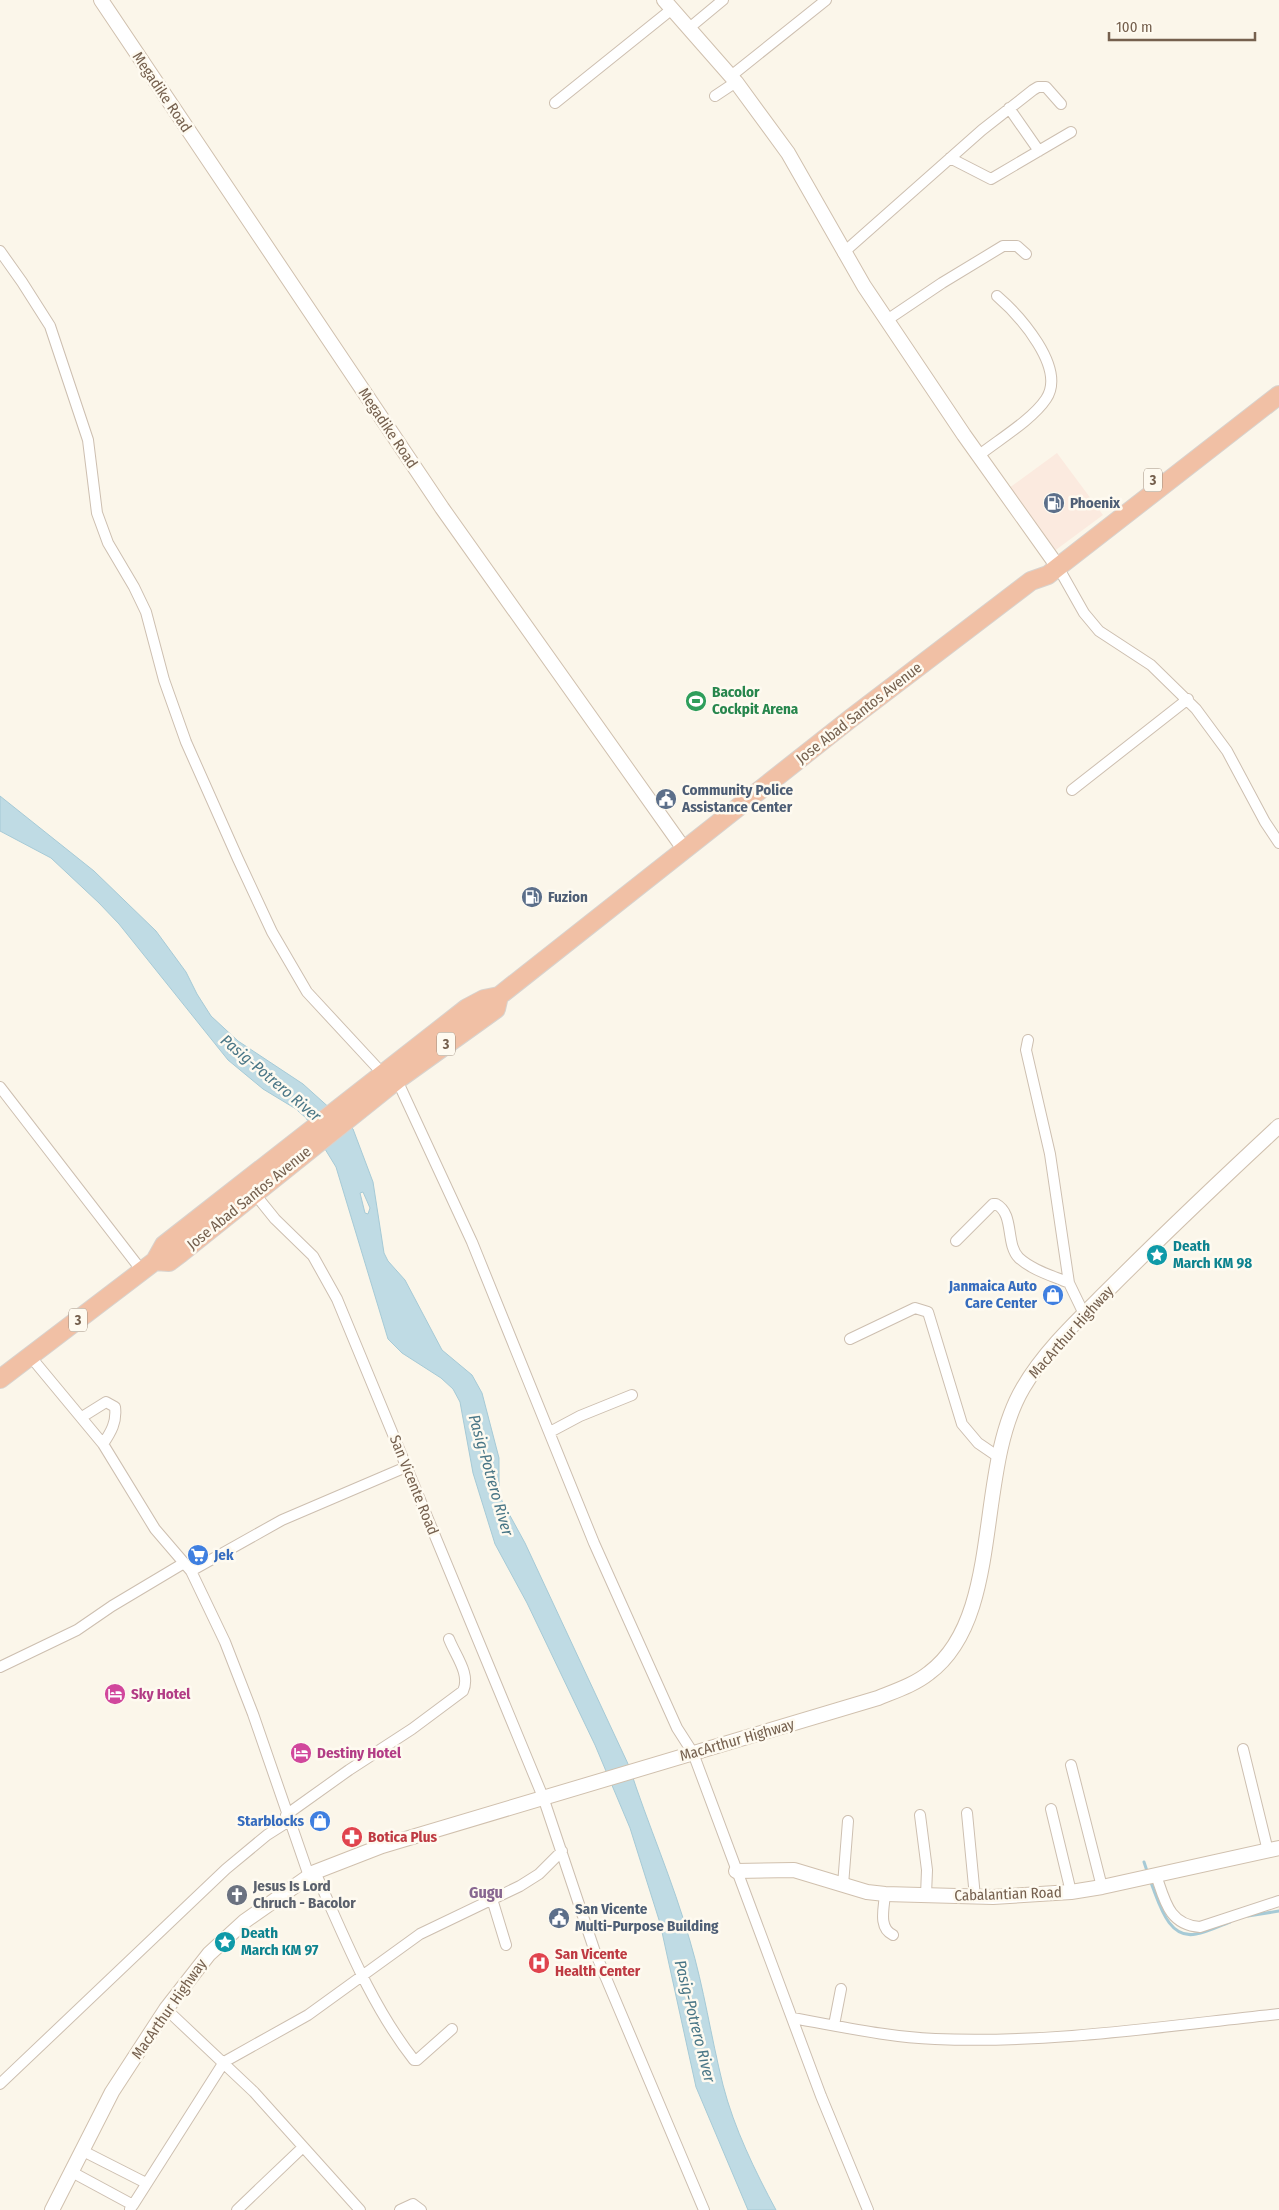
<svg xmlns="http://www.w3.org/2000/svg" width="1279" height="2210" font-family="'Fira Sans Condensed',sans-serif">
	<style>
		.commercial { fill: #fbeadf }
		.water { fill: #bfdbe4; stroke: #a6cad6; fill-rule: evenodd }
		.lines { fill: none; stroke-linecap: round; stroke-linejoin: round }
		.stream { stroke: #a6cad6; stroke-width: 3 }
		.street-casing { stroke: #cdbfb0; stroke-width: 12 }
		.secondary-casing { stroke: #d0c0ae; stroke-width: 16 }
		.highway-casing { stroke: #d8d2cd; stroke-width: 20 }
		.street { stroke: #fff; stroke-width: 10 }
		.secondary { stroke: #fff; stroke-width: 14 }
		.highway { stroke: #f1c0a5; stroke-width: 18 }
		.labels { text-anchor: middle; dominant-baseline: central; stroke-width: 5; stroke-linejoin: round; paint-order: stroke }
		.shield { fill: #fefaf0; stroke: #9e8e7f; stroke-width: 1 }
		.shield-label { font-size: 14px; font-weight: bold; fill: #75604e }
		.street-label { font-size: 15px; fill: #75604e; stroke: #fefaf0 }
		.service-label { font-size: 15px; font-weight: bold; fill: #4e5e75; stroke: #fefaf0; text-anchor: start }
		.leisure-label { font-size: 15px; font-weight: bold; fill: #27864d; stroke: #fefaf0; text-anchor: start }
		.culture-label { font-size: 15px; font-weight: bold; fill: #0d838f; stroke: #fefaf0; text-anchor: start }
		.shop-label { font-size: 15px; font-weight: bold; fill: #366cbe; stroke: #fefaf0; text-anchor: end }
		.hotel-label { font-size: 15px; font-weight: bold; fill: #b23c85; stroke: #fefaf0; text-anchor: start }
		.health-label { font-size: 15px; font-weight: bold; fill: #be3a42; stroke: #fefaf0; text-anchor: start }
		.worship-label { font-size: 15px; font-weight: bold; fill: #5b616d; stroke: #fefaf0; text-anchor: start }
		.water-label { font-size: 16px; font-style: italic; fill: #497686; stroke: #fefaf0 }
		.neighbourhood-label { font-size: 16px; font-weight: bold; fill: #876690; stroke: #fefaf0 }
	</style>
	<rect width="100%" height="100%" fill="#fbf6ea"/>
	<path class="commercial" d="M 1057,453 L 1103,515 L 1053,552 L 1005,491 Z"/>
	<path class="water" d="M 0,796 L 94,871 L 156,931 L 186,972 L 197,994 L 211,1016 L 238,1041 L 303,1084 L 353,1129 L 373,1182 L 384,1253 L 388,1261 L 405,1280 L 442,1350 L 472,1375 L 482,1393 L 499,1458 L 499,1489 L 502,1501 L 525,1543 L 629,1766 C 648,1825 673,1881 690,1941 C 704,1988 711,2037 723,2085 C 734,2128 755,2171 776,2210 L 748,2210 L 696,2087 L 660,1923 L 630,1828 L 595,1745 L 527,1603 L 495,1544 L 473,1473 L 460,1402 L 453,1389 L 441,1378 L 402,1353 L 388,1339 L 336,1167 L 306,1118 L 296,1109 L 263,1089 L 228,1060 L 119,924 L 99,903 L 51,858 L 0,831 ZM 363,1192 L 370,1208 L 368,1214 L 365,1213 L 360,1193 Z"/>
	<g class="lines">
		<path class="stream" d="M 1144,1862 L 1147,1871
			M 1151,1883 C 1159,1902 1168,1940 1196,1934 C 1208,1932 1219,1926 1230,1922
			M 1248,1916 L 1279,1911"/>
		<g class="street-casing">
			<path id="street" d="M 688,29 L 723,0
				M 731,76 L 826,0
				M 715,96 L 736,82
				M 555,103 L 672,9
				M 1009,108 L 1039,151
				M 950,158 L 991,179 L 1071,132
				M 0,251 L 22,282 L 50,326 L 88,440 L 97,513 L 108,543 L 134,587 L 146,612 L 164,680 L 186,742 L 238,859 L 272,932 L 307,992 L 383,1074
				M 843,253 L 982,130 L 1033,90 L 1038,87 L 1046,87 L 1061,104
				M 887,320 L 942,283 L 1003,246 L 1017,246 L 1026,254
				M 978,456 C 998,440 1032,420 1046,399 C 1067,368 1019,315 997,296
				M 1058,567 L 1084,613 L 1099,631 L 1151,665 L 1196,709 L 1227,751 L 1265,822 L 1279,843
				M 1072,790 L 1188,699
				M 1028,1040 L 1026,1050 L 1050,1154 L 1069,1283 L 1084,1314
				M 397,1080 L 472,1242 L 594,1543 L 677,1728 L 693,1753 L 821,2096 L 868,2210
				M 0,1087 L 142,1271
				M 254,1193 L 275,1219 L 313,1256 L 337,1299 L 543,1797 L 595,1952 L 704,2210
				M 956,1241 L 993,1204 L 996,1204 C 1015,1214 1005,1244 1019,1258 C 1032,1270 1053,1276 1069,1283
				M 850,1339 L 915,1308 L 928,1312 L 962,1424 L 978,1443 L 997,1456
				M 30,1356 L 103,1444 L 155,1529 L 191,1571 L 225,1642 L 253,1714 L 309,1876
				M 82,1417 L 106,1402 L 115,1407 C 117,1422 111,1432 103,1444
				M 550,1432 L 580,1416 L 632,1395
				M 191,1571 L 282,1520 L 406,1467
				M 0,1667 L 77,1630 L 112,1606 L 184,1563
				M 1243,1749 L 1268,1851
				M 1071,1765 L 1102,1887
				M 1051,1809 L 1071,1892
				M 967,1813 L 975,1897
				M 286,1815 L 349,1770 L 412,1729 L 463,1691 C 471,1674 455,1655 449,1639
				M 920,1815 L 927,1870 L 926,1895
				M 315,1872 C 344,1936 370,2004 414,2060 L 417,2060 L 452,2029
				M 1156,1875 C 1165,1901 1169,1925 1200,1927 L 1279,1901
				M 843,1885 L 848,1821
				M 885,1894 C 884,1908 878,1928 893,1935
				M 492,1899 L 506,1945
				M 166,2009 L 254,2092 L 360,2210
				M 792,2018 C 839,2026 887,2037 935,2039 C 1050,2044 1165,2026 1279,2014
				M 834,2025 L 841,1989
				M 0,2084 L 226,1869 L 267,1835 L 289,1821
				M 81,2150 L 146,2183
				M 70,2171 L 133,2205 L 130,2209
				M 133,2205 L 224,2062 L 308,2015 L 420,1934 L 520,1886 L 539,1874 L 562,1851
				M 237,2210 L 302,2148
				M 400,2210 L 413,2204 L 421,2210"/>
		</g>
		<g class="secondary-casing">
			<path id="secondary" d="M 101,0 L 442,508 L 684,849
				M 664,0 L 736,82 L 788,153 L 864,286 L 964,435 L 1058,567
				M 736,1871 L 794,1870 L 867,1892 L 885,1894 L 993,1897 L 1071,1892 L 1102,1887 L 1279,1848
				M 52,2210 L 112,2092 L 166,2009 L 209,1954 L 245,1921 L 315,1872 L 382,1846 L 878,1698 C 895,1691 914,1685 929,1673 C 1005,1616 974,1471 1023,1388 C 1045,1350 1079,1319 1110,1288 C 1165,1233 1222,1179 1279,1126"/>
		</g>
		<g class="highway-casing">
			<path id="highway" d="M 155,1261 L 169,1262 L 181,1253 L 397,1080 L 496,1009 L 499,996
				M 0,1379 L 155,1261 L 164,1245 L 467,1008 L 484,999 L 499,996 L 850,719 L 1031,581 L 1048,575 L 1058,567 L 1279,395"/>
		</g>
		<use href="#street" class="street"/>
		<use href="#secondary" class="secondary"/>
		<use href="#highway" class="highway"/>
	</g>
	<defs>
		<g id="fuel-disc" transform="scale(1.125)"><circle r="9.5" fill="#5c6f8a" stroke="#fefaf0"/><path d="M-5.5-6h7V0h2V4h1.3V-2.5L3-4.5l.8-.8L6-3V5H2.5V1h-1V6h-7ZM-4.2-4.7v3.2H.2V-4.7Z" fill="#fff"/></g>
		<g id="stadium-disc" transform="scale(1.125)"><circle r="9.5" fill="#2e9e5b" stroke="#fefaf0"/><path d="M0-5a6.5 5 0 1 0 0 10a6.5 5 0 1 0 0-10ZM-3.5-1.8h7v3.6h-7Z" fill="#fff"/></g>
		<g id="civic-disc" transform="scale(1.125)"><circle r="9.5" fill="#5c6f8a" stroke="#fefaf0"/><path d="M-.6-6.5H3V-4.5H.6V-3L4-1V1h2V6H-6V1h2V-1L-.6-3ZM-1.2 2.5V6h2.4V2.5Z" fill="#fff"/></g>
		<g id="sight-disc" transform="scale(1.125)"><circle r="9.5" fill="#0f9aa8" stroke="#fefaf0"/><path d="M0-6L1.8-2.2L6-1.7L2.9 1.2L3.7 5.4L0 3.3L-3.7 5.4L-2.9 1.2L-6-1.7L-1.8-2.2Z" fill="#fff"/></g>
		<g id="shop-disc" transform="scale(1.125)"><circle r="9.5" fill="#3f7fe0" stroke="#fefaf0"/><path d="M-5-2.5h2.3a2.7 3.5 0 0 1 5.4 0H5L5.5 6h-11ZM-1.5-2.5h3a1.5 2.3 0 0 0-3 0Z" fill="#fff"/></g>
		<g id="supermarket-disc" transform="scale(1.125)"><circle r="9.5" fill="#3f7fe0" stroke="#fefaf0"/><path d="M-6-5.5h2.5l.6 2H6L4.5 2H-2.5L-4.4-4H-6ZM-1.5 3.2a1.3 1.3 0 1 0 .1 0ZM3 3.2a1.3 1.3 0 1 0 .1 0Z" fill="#fff"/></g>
		<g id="hotel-disc" transform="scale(1.125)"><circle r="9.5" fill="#d1479c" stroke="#fefaf0"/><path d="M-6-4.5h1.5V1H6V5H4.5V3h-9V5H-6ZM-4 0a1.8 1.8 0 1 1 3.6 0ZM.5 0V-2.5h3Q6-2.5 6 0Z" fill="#fff"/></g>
		<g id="pharmacy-disc" transform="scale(1.125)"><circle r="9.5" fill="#e0444e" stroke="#fefaf0"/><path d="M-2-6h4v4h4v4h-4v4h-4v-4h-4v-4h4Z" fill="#fff"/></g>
		<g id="church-disc" transform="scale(1.125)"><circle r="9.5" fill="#6b7280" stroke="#fefaf0"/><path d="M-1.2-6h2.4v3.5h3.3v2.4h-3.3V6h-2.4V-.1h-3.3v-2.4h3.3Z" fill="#fff"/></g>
		<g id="hospital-disc" transform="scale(1.125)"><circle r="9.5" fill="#e0444e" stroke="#fefaf0"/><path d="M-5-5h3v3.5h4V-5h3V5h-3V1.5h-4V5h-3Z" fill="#fff"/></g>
	</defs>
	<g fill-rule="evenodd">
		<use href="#fuel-disc" x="1054" y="503"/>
		<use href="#stadium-disc" x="696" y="701"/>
		<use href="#civic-disc" x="666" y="799"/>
		<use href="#fuel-disc" x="532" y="897"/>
		<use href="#sight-disc" x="1157" y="1255"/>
		<use href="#shop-disc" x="1053" y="1295"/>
		<use href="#supermarket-disc" x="198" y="1555"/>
		<use href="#hotel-disc" x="115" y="1694"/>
		<use href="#hotel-disc" x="301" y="1753"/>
		<use href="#shop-disc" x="320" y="1821"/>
		<use href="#pharmacy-disc" x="352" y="1837"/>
		<use href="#church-disc" x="237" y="1895"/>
		<use href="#civic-disc" x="559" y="1918"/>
		<use href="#sight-disc" x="225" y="1942"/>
		<use href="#hospital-disc" x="539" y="1963"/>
	</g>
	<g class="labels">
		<g class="shield">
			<rect x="1144" y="468.5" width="18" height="23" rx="4"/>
			<rect x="437" y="1032.5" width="18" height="23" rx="4"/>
			<rect x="69" y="1308.5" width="18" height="23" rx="4"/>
		</g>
		<g class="shield-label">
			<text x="1153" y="480">3</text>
			<text x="446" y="1044">3</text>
			<text x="78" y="1320">3</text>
		</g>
		<g class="street-label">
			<text transform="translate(162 92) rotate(56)">Megadike Road</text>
			<text transform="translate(388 428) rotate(56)">Megadike Road</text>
			<text transform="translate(859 713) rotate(-38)">Jose Abad Santos Avenue</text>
			<text transform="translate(249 1198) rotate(-39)">Jose Abad Santos Avenue</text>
			<text transform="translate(1071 1332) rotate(-48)">MacArthur Highway</text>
			<text transform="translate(414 1485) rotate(68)">San Vicente Road</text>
			<text transform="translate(737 1740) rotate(-16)">MacArthur Highway</text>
			<text transform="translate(1008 1894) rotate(-2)">Cabalantian Road</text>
			<text transform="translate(169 2009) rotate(-55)">MacArthur Highway</text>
		</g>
		<g class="service-label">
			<text x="1070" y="503">Phoenix</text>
			<text x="682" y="790">Community Police<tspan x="682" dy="17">Assistance Center</tspan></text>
			<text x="548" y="897">Fuzion</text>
			<text x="575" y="1909">San Vicente<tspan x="575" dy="17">Multi-Purpose Building</tspan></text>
		</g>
		<g class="leisure-label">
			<text x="712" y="692">Bacolor<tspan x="712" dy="17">Cockpit Arena</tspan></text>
		</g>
		<g class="culture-label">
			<text x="1173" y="1246">Death<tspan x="1173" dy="17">March KM 98</tspan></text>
			<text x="241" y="1933">Death<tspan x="241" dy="17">March KM 97</tspan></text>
		</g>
		<g class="shop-label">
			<text x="1037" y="1286">Janmaica Auto<tspan x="1037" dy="17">Care Center</tspan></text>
			<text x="214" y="1555" text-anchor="start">Jek</text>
			<text x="304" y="1821">Starblocks</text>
		</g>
		<g class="hotel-label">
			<text x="131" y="1694">Sky Hotel</text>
			<text x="317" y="1753">Destiny Hotel</text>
		</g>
		<g class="health-label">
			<text x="368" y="1837">Botica Plus</text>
			<text x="555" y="1954">San Vicente<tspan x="555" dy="17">Health Center</tspan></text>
		</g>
		<g class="worship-label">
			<text x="253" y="1886">Jesus Is Lord<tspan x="253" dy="17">Chruch - Bacolor</tspan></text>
		</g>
		<g class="water-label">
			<text transform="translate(271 1078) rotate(40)">Pasig-Potrero River</text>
			<text transform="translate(491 1475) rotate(74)">Pasig-Potrero River</text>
			<text transform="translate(695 2021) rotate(76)">Pasig-Potrero River</text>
		</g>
		<g class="neighbourhood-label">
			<text x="486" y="1892">Gugu</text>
		</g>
	</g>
	<path d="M1109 32v8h146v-8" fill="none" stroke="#75604e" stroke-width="2.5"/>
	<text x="1116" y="32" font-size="15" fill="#75604e" stroke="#fefaf0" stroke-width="4" paint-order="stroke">100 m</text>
</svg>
